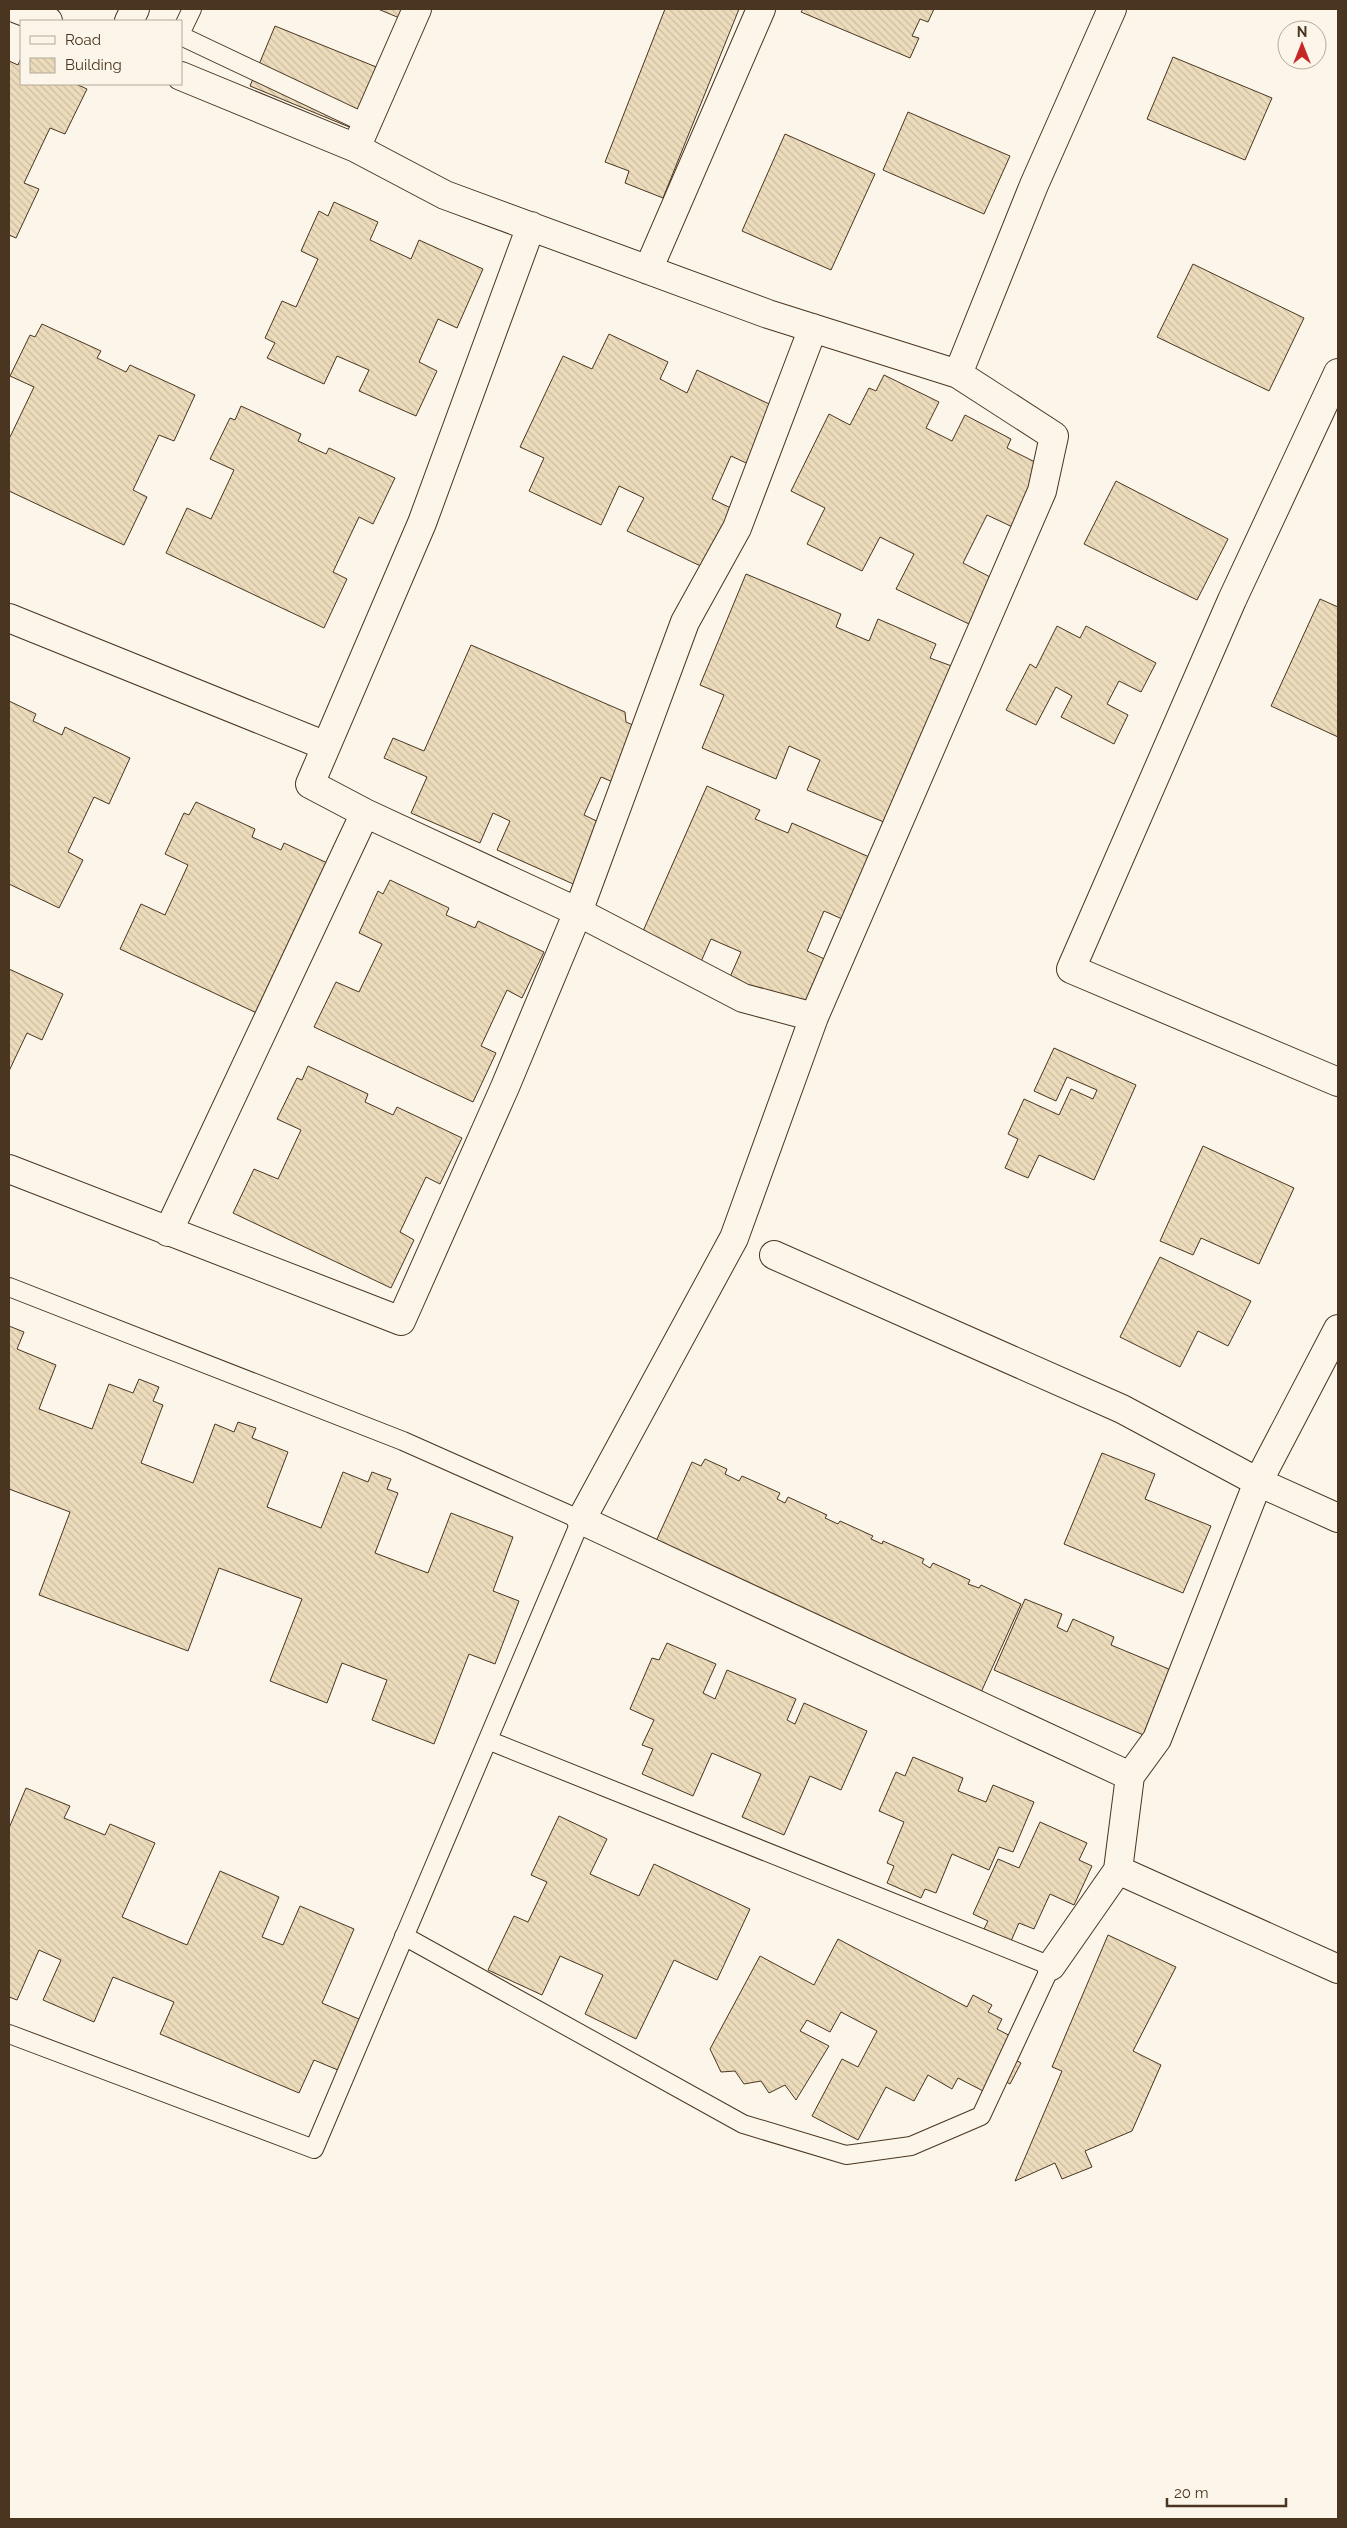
<svg xmlns="http://www.w3.org/2000/svg" width="1347" height="2528" font-family="Raleway,sans-serif">
	<style>
		.building { fill: url(#building-back-hatch); stroke: #4a3520 }
		.lines { fill: none; stroke-linecap: round; stroke-linejoin: round }
		.lane-casing { stroke: #4a3520; stroke-width: 20 }
		.street-casing { stroke: #4a3520; stroke-width: 30 }
		.lane { stroke: #fbf6e9; stroke-width: 18 }
		.street { stroke: #fbf6e9; stroke-width: 28 }
	</style>
	<defs>
		<pattern id="building-back-hatch" width="6" height="6" patternUnits="userSpaceOnUse" patternTransform="scale(1.25)"><rect width="6" height="6" fill="#ecdcbc"/><path d="M-1 5l2 2M0 0l6 6M5-1l2 2" fill="none" stroke="#ccbda1"/></pattern>
	</defs>
	<rect width="100%" height="100%" fill="#fbf6e9"/>
	<path class="building" d="M 378,9 L 415,9 L 409,22 Z
		M 665,9 L 739,9 L 663,198 L 625,183 L 629,171 L 605,162 Z
		M 803,9 L 934,9 L 928,22 L 920,19 L 912,36 L 919,38 L 910,58 L 801,12 Z
		M 275,26 L 396,75 L 371,136 L 250,86 Z
		M 1173,57 L 1272,98 L 1245,160 L 1147,119 Z
		M 21,58 L 21,84 L 76,84 L 87,89 L 65,134 L 50,128 L 24,183 L 39,189 L 16,238 L 9,235 L 9,61 L 18,65 Z
		M 908,112 L 1010,156 L 984,214 L 883,170 Z
		M 785,134 L 875,174 L 831,270 L 742,231 Z
		M 334,202 L 378,222 L 370,240 L 411,259 L 419,240 L 483,269 L 457,328 L 438,319 L 419,362 L 437,371 L 416,416 L 359,391 L 369,370 L 337,356 L 324,384 L 267,358 L 275,343 L 265,338 L 282,301 L 296,307 L 318,259 L 301,251 L 319,211 L 328,216 Z
		M 1193,264 L 1304,318 L 1269,391 L 1157,337 Z
		M 42,324 L 101,351 L 97,358 L 126,372 L 130,365 L 195,395 L 174,441 L 159,435 L 133,490 L 147,497 L 124,545 L 9,491 L 9,436 L 10,437 L 34,387 L 10,376 L 30,335 L 35,337 Z
		M 609,334 L 668,362 L 660,379 L 687,393 L 697,370 L 782,410 L 755,467 L 731,456 L 712,499 L 737,511 L 709,570 L 627,531 L 644,498 L 619,486 L 601,525 L 529,491 L 544,458 L 520,447 L 563,356 L 592,369 Z
		M 884,375 L 939,402 L 926,428 L 952,441 L 965,415 L 1011,439 L 1007,448 L 1049,469 L 1019,530 L 987,515 L 963,563 L 994,579 L 971,625 L 896,589 L 914,554 L 880,537 L 862,571 L 807,544 L 825,508 L 791,491 L 829,414 L 850,425 L 869,388 L 876,391 Z
		M 241,406 L 301,434 L 298,441 L 326,454 L 329,448 L 395,478 L 373,524 L 359,517 L 333,572 L 347,579 L 324,628 L 166,553 L 187,508 L 211,519 L 234,470 L 210,459 L 230,418 L 235,420 Z
		M 1116,481 L 1228,539 L 1197,600 L 1084,544 Z
		M 746,574 L 841,614 L 836,627 L 869,641 L 878,619 L 936,644 L 930,658 L 957,668 L 891,825 L 807,790 L 820,760 L 789,746 L 776,779 L 702,748 L 724,695 L 700,685 Z
		M 1320,599 L 1338,607 L 1338,737 L 1271,706 Z
		M 1057,626 L 1080,638 L 1086,626 L 1156,663 L 1141,692 L 1119,681 L 1107,704 L 1128,715 L 1114,744 L 1061,717 L 1072,696 L 1056,687 L 1036,725 L 1006,710 L 1030,664 L 1036,668 Z
		M 471,645 L 625,712 L 626,722 L 644,730 L 620,785 L 601,777 L 584,815 L 607,826 L 580,887 L 497,850 L 510,821 L 493,813 L 480,843 L 411,813 L 427,777 L 384,758 L 393,738 L 424,751 Z
		M 9,701 L 36,714 L 33,721 L 62,735 L 65,727 L 130,758 L 109,804 L 94,797 L 68,852 L 83,860 L 59,908 L 9,884 Z
		M 707,786 L 760,810 L 755,819 L 788,833 L 792,823 L 876,860 L 849,922 L 824,911 L 807,951 L 831,962 L 805,1021 L 726,986 L 741,952 L 711,939 L 696,973 L 636,947 Z
		M 196,802 L 255,829 L 252,837 L 281,850 L 284,843 L 349,873 L 278,1023 L 120,949 L 141,904 L 165,915 L 188,865 L 165,854 L 184,813 L 189,815 Z
		M 390,880 L 449,908 L 446,915 L 475,928 L 478,921 L 544,952 L 522,998 L 507,990 L 481,1046 L 496,1053 L 473,1102 L 314,1027 L 336,982 L 359,992 L 382,944 L 359,933 L 378,891 L 383,894 Z
		M 9,969 L 63,994 L 42,1040 L 27,1033 L 9,1071 Z
		M 1054,1048 L 1136,1085 L 1094,1180 L 1039,1155 L 1028,1178 L 1005,1168 L 1018,1139 L 1008,1134 L 1024,1099 L 1059,1115 L 1071,1089 L 1093,1099 L 1097,1090 L 1067,1077 L 1056,1101 L 1034,1091 Z
		M 308,1066 L 368,1094 L 365,1102 L 393,1115 L 397,1107 L 462,1138 L 440,1184 L 426,1177 L 400,1232 L 414,1240 L 391,1288 L 233,1213 L 254,1169 L 278,1179 L 301,1130 L 277,1119 L 297,1078 L 302,1080 Z
		M 1203,1146 L 1294,1188 L 1259,1264 L 1201,1238 L 1193,1255 L 1160,1241 Z
		M 1160,1257 L 1251,1301 L 1228,1346 L 1198,1331 L 1180,1367 L 1120,1337 Z
		M 9,1326 L 24,1332 L 17,1349 L 56,1365 L 39,1409 L 92,1429 L 109,1384 L 133,1393 L 139,1379 L 159,1387 L 153,1401 L 163,1405 L 141,1463 L 193,1483 L 215,1424 L 234,1432 L 238,1422 L 256,1428 L 252,1438 L 288,1452 L 267,1507 L 321,1528 L 343,1472 L 368,1482 L 372,1472 L 391,1479 L 387,1489 L 398,1493 L 375,1553 L 428,1573 L 451,1513 L 513,1537 L 493,1591 L 519,1601 L 495,1664 L 469,1654 L 434,1744 L 372,1720 L 387,1680 L 342,1663 L 327,1703 L 270,1681 L 302,1599 L 219,1568 L 188,1651 L 39,1595 L 70,1512 L 9,1489 Z
		M 1102,1453 L 1155,1474 L 1145,1499 L 1211,1526 L 1183,1593 L 1064,1544 Z
		M 705,1459 L 727,1469 L 725,1474 L 739,1481 L 742,1476 L 780,1493 L 777,1499 L 785,1503 L 788,1497 L 827,1515 L 825,1518 L 838,1524 L 840,1521 L 873,1536 L 871,1539 L 882,1544 L 883,1541 L 924,1559 L 922,1563 L 930,1568 L 933,1563 L 970,1580 L 968,1584 L 979,1588 L 981,1585 L 1021,1604 L 973,1710 L 647,1561 L 692,1462 L 701,1466 Z
		M 1025,1599 L 1062,1614 L 1057,1627 L 1067,1632 L 1073,1619 L 1114,1637 L 1111,1645 L 1176,1672 L 1148,1737 L 994,1670 Z
		M 667,1643 L 716,1664 L 703,1693 L 715,1699 L 727,1670 L 796,1699 L 787,1720 L 795,1724 L 804,1703 L 867,1731 L 841,1790 L 810,1776 L 784,1835 L 742,1817 L 761,1774 L 712,1753 L 693,1796 L 642,1774 L 653,1749 L 642,1745 L 654,1720 L 630,1709 L 652,1658 L 659,1660 Z
		M 913,1757 L 963,1778 L 958,1791 L 986,1802 L 993,1785 L 1034,1802 L 1013,1852 L 999,1847 L 989,1870 L 952,1854 L 936,1893 L 925,1889 L 921,1898 L 887,1883 L 894,1866 L 887,1863 L 904,1822 L 879,1811 L 896,1772 L 905,1776 Z
		M 26,1788 L 70,1806 L 64,1818 L 105,1835 L 110,1824 L 155,1843 L 122,1917 L 187,1945 L 220,1871 L 279,1897 L 262,1937 L 283,1945 L 300,1906 L 354,1929 L 322,2003 L 368,2023 L 345,2073 L 314,2060 L 299,2093 L 160,2034 L 174,2002 L 113,1977 L 94,2022 L 43,2000 L 61,1960 L 39,1950 L 17,2000 L 9,1997 L 9,1828 Z
		M 559,1816 L 607,1839 L 590,1874 L 639,1896 L 654,1864 L 750,1909 L 717,1980 L 674,1960 L 636,2039 L 585,2014 L 603,1975 L 560,1956 L 542,1995 L 488,1970 L 514,1916 L 528,1922 L 547,1882 L 531,1875 Z
		M 1040,1822 L 1087,1843 L 1079,1860 L 1092,1866 L 1074,1905 L 1050,1894 L 1034,1929 L 1019,1923 L 1011,1941 L 984,1929 L 988,1921 L 973,1914 L 998,1859 L 1019,1868 Z
		M 1108,1935 L 1176,1967 L 1133,2051 L 1161,2065 L 1132,2131 L 1085,2151 L 1092,2167 L 1062,2179 L 1055,2163 L 1015,2181 L 1062,2071 L 1052,2067 Z
		M 838,1939 L 967,2007 L 973,1995 L 992,2005 L 988,2012 L 1002,2019 L 997,2029 L 1020,2041 L 1011,2057 L 1021,2063 L 1010,2084 L 994,2075 L 985,2092 L 958,2078 L 952,2089 L 928,2075 L 914,2101 L 886,2087 L 858,2140 L 812,2116 L 842,2059 L 858,2067 L 877,2031 L 841,2012 L 830,2032 L 807,2020 L 800,2031 L 829,2046 L 796,2100 L 785,2085 L 769,2093 L 761,2081 L 744,2084 L 735,2071 L 721,2072 L 710,2049 L 760,1956 L 814,1985 Z"/>
	<g class="lines">
		<g class="lane-casing">
			<path id="lane" d="M 181,32 L 192,9
				M 181,36 L 367,124
				M 9,1287 L 403,1441 L 581,1520 C 494,1730 402,1939 314,2149 L 9,2034
				M 404,1936 L 743,2124 L 846,2155 L 911,2146 L 981,2116 L 1051,1966 L 490,1741"/>
		</g>
		<g class="street-casing">
			<path id="street" d="M 17,9 L 48,21
				M 129,21 L 135,9
				M 181,76 L 356,148 L 445,195 L 768,314 L 958,374 L 1034,185 L 1112,9
				M 356,148 L 417,9
				M 648,270 L 761,9
				M 813,328 L 737,528 L 685,622 L 578,912 L 743,998 L 814,1017 L 1042,491 L 1054,436 L 958,374
				M 1338,373 L 1232,600 L 1071,969 L 1338,1082
				M 9,618 L 326,746
				M 814,1017 L 734,1238 L 581,1520 L 1130,1776
				M 9,1169 L 401,1321 L 505,1087 L 578,912 L 365,813 L 310,784 L 422,523 L 531,226
				M 168,1232 L 365,813
				M 774,1255 L 1122,1409 L 1258,1482 L 1338,1518
				M 1118,1870 L 1338,1969
				M 1051,1966 L 1118,1870 L 1130,1776 L 1157,1739 L 1258,1482 L 1338,1329"/>
		</g>
		<use href="#lane" class="lane"/>
		<use href="#street" class="street"/>
	</g>
	<rect width="1347" height="2528" fill="none" stroke="#4a3520" stroke-width="20"/>
	<rect x="20" y="20" width="162" height="65" fill="#fbf6e9" stroke="#b4a999"/>
	<rect x="30" y="36" width="25" height="8" fill="#fbf6e9" stroke="#b4a999"/>
	<text x="65" y="45" font-size="15" fill="#4a3520">Road</text>
	<rect x="30" y="58" width="25" height="15" fill="url(#building-back-hatch)" stroke="#b4a999"/>
	<text x="65" y="70" font-size="15" fill="#4a3520">Building</text>
	<g transform="translate(1302 45)"><circle r="24" fill="#fbf6e9" stroke="#b4a999"/>
	<path d="M0-4L9 19L0 12L-9 19Z" fill="#c62828"/>
	<text y="-8" font-size="14" font-weight="bold" text-anchor="middle" fill="#4a3520">N</text>
	</g>
	<path d="M1167 2498v8h119v-8" fill="none" stroke="#4a3520" stroke-width="2.5"/>
	<text x="1174" y="2498" font-size="15" fill="#4a3520" stroke="#fbf6e9" stroke-width="4" paint-order="stroke">20 m</text>
</svg>
